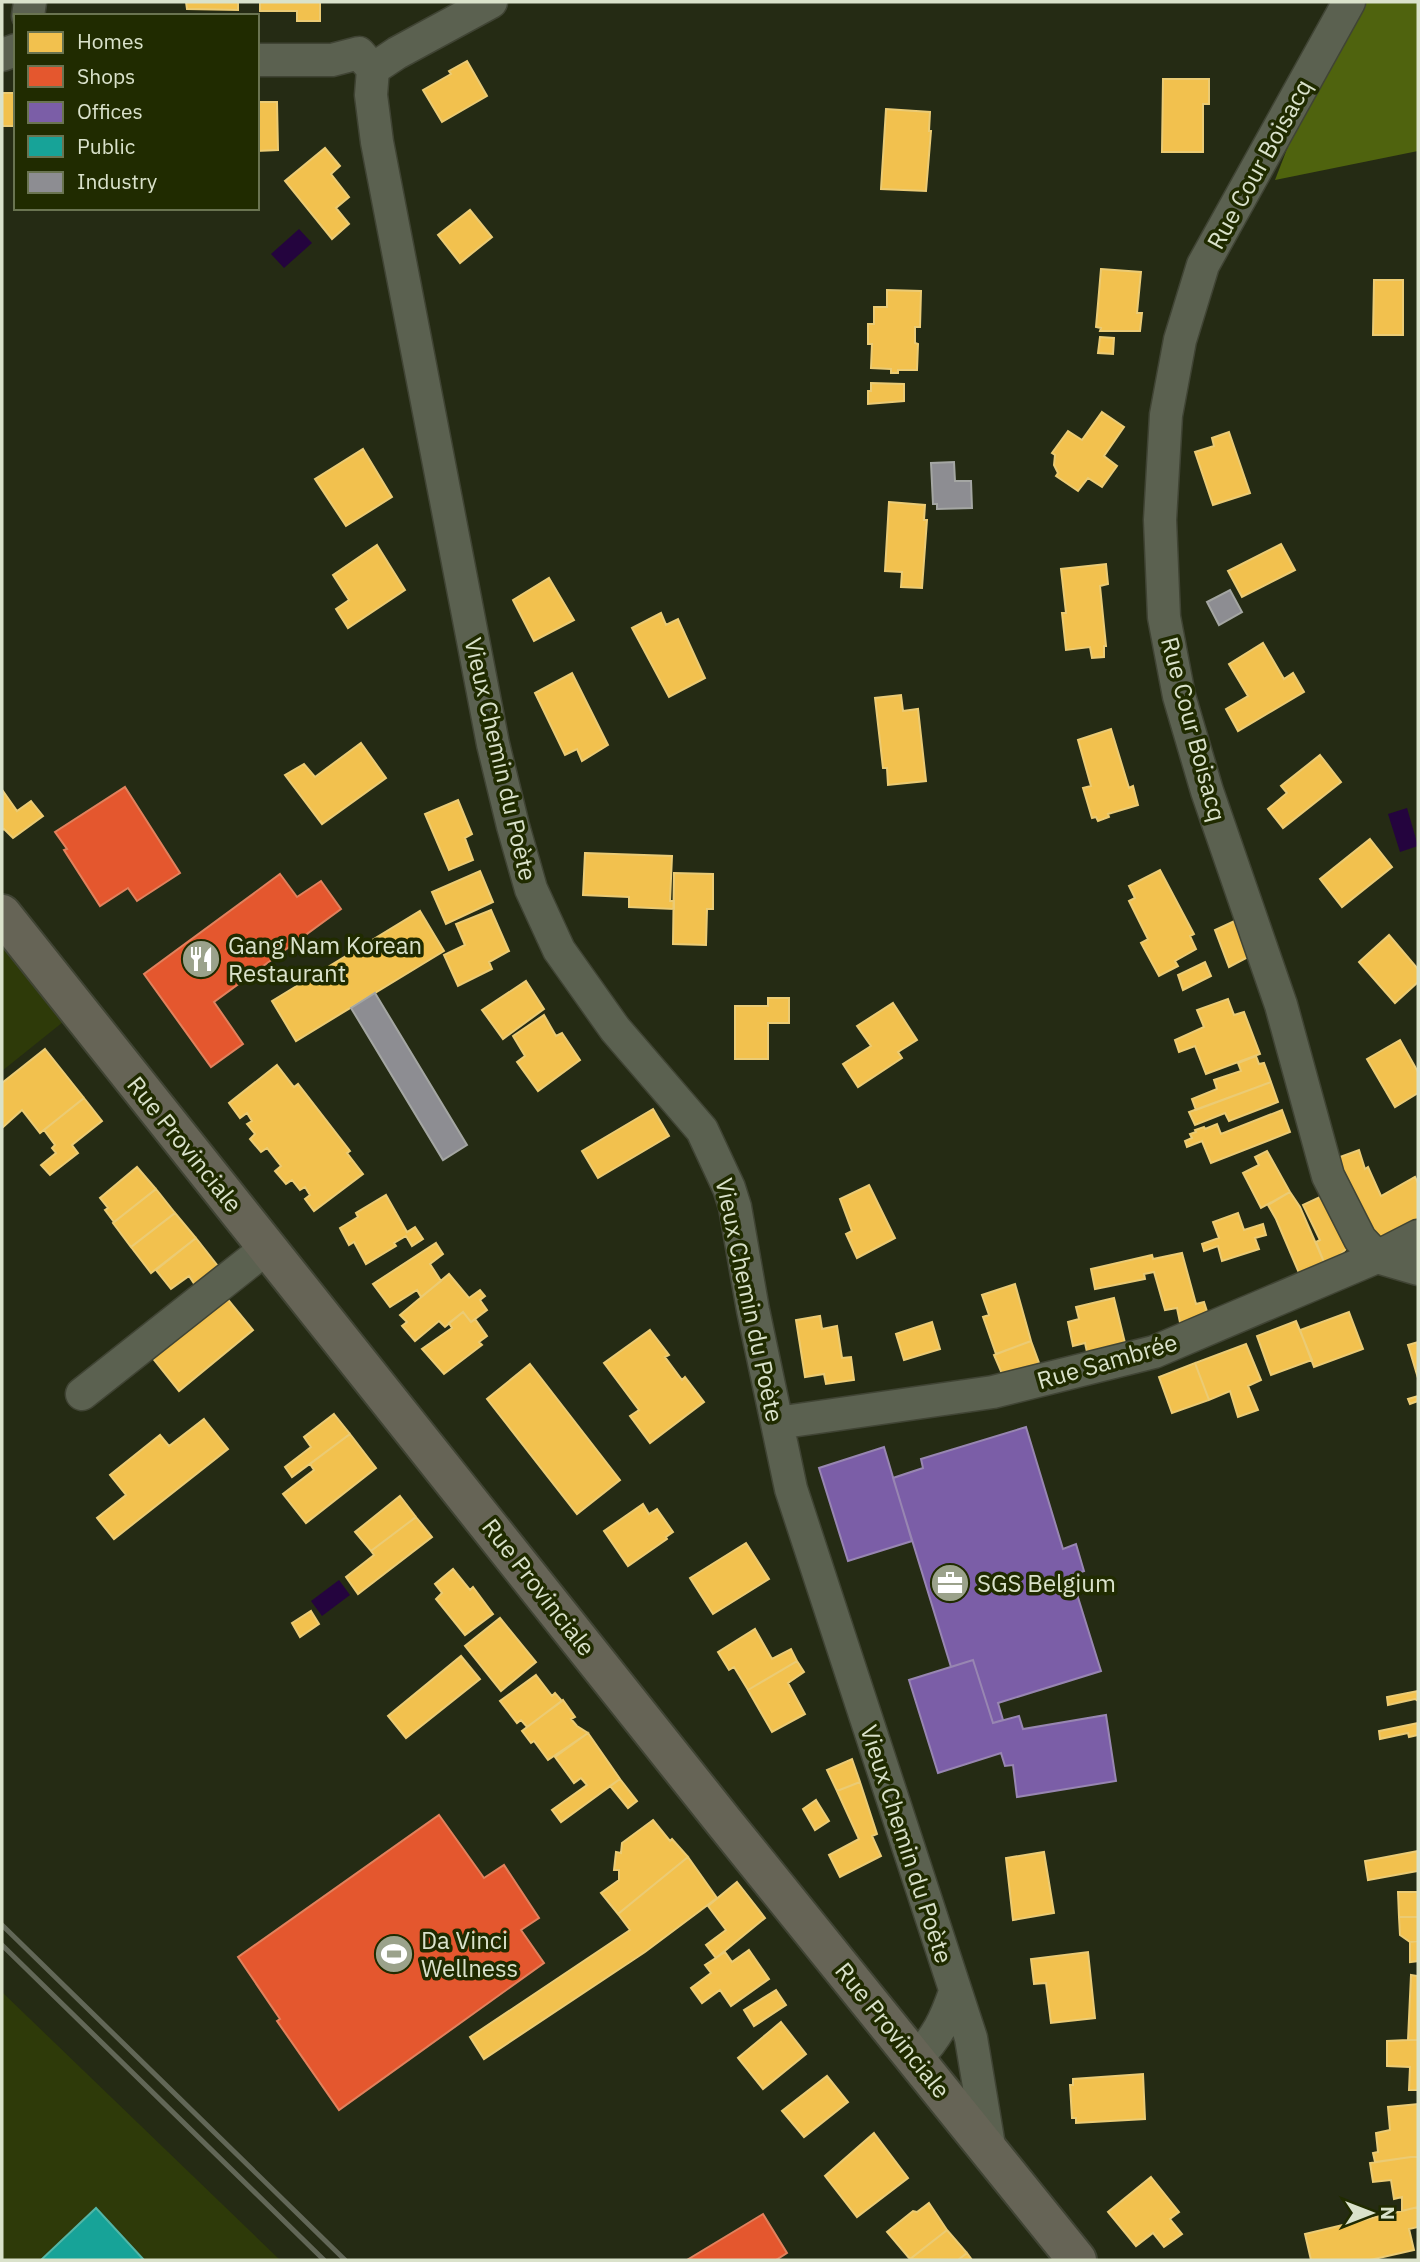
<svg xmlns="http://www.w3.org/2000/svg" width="1420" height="2262" font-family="'IBM Plex Sans',sans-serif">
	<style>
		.built { fill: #2e3a09 }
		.forest { fill: #4f630e }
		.water { fill: #24043e }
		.homes { fill: #f2c14e; stroke: #ebcb74; stroke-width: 2 }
		.shops { fill: #e4572e; stroke: #e1815d; stroke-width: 2 }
		.offices { fill: #7b5ea7; stroke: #9886b2; stroke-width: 2 }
		.public { fill: #17a398; stroke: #52b6a7; stroke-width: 2 }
		.industry { fill: #8d8d92; stroke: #a4a6a3; stroke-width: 2 }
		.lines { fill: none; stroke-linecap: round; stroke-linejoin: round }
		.minor-casing { stroke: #404434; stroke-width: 35 }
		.major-casing { stroke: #404434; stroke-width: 42 }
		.minor { stroke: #5b6150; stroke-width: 32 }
		.major { stroke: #666456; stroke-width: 38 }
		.rail { stroke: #626757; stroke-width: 5 }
		.labels { text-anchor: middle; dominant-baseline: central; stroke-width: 7; stroke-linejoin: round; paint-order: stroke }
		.street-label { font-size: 24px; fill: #dae2cb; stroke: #202b00 }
		.poi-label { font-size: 24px; fill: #dae2cb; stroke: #202b00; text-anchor: start }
	</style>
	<rect width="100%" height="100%" fill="#252b14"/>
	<path class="built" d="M 2,945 L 63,1022 L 2,1071 Z
		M 2,1992 L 280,2260 L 2,2260 Z"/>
	<path class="forest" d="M 1350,2 L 1418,2 L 1418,151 L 1275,180 L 1334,28 Z"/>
	<path class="water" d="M 299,229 L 312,243 L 284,268 L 271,254 Z
		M 1407,808 L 1418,846 L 1400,852 L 1388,814 Z
		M 339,1580 L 350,1595 L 322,1616 L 311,1601 Z"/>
	<path class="homes" d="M 186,2 L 238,2 L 238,10 L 187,9 Z
		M 260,2 L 320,2 L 320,21 L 297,21 L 297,11 L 260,11 Z
		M 467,61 L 487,96 L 442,122 L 423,90 L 451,74 L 449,71 Z
		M 1163,79 L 1209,79 L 1209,104 L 1203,104 L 1203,152 L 1162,152 Z
		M 2,93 L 16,93 L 16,126 L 2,126 Z
		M 257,102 L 277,102 L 278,150 L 257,151 Z
		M 886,109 L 930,112 L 929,131 L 931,131 L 926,191 L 881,189 Z
		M 325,148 L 340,166 L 331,174 L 349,197 L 336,208 L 349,224 L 332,239 L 285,181 Z
		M 470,210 L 492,237 L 460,263 L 438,235 Z
		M 1101,269 L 1141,272 L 1137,313 L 1142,313 L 1140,331 L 1100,331 L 1101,328 L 1096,327 Z
		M 1374,280 L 1403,280 L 1403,335 L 1373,335 Z
		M 887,290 L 921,291 L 920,327 L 915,327 L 915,343 L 918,344 L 917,370 L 898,370 L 898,373 L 891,373 L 891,369 L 871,368 L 872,344 L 868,344 L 868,324 L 874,324 L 874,307 L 887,307 Z
		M 1100,337 L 1114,338 L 1113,354 L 1098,353 Z
		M 871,383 L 904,384 L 904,401 L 868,404 L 868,391 L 871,391 Z
		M 1102,412 L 1124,427 L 1104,456 L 1117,466 L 1102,487 L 1088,478 L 1078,491 L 1056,476 L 1058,473 L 1054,465 L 1055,455 L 1052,453 L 1068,431 L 1082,440 Z
		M 1229,432 L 1250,493 L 1213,505 L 1195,452 L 1214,446 L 1212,438 Z
		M 363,449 L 392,497 L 346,526 L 315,479 Z
		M 889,502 L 925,505 L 924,520 L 927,520 L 922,588 L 901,587 L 902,572 L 885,571 Z
		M 1281,544 L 1295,570 L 1242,597 L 1228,571 Z
		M 377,545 L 405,590 L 348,628 L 336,609 L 349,600 L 333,575 Z
		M 1106,564 L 1108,584 L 1100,586 L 1106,646 L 1104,646 L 1104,657 L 1092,658 L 1090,647 L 1066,650 L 1062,613 L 1066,613 L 1061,569 Z
		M 549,578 L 574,620 L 534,641 L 513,600 Z
		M 661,613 L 666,625 L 678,619 L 705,678 L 669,697 L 632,628 Z
		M 1263,643 L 1284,679 L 1293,673 L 1304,692 L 1238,731 L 1226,709 L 1248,696 L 1229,664 Z
		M 572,673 L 608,745 L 582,761 L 577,749 L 565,755 L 535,693 Z
		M 901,695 L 903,711 L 918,709 L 926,781 L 888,785 L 887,768 L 883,768 L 875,698 Z
		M 1111,729 L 1129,788 L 1133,786 L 1138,805 L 1108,814 L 1109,817 L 1098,821 L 1096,817 L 1092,818 L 1083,788 L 1091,786 L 1078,740 Z
		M 361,743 L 386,778 L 322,824 L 285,775 L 304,764 L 315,777 Z
		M 1320,755 L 1341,782 L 1283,828 L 1268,809 L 1287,793 L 1281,786 Z
		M 3,791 L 17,811 L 31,801 L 43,816 L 13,838 L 4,829 L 2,830 Z
		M 458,800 L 472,834 L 465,838 L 473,860 L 449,870 L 425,814 Z
		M 1370,839 L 1392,867 L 1342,907 L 1320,879 Z
		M 585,853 L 672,856 L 670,901 L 674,901 L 674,909 L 629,907 L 629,897 L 583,895 Z
		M 1160,870 L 1194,934 L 1190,936 L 1196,949 L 1175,961 L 1178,966 L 1159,976 L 1141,943 L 1148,939 L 1129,901 L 1135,898 L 1129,886 Z
		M 480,871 L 493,902 L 446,924 L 432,892 Z
		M 674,873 L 713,874 L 713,909 L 707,909 L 706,945 L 673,944 Z
		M 491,910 L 509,951 L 489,962 L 492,969 L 458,986 L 444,955 L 465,945 L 456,924 Z
		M 420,911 L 444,951 L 296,1041 L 272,1001 Z
		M 1239,919 L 1250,956 L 1229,967 L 1215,930 Z
		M 1389,935 L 1418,969 L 1418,982 L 1395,1003 L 1359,962 Z
		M 1205,962 L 1211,976 L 1183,990 L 1178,975 Z
		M 526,981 L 544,1009 L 503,1039 L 482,1010 Z
		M 768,998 L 789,998 L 789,1023 L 768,1023 L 768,1059 L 735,1059 L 735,1006 L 768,1006 Z
		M 1228,999 L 1234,1015 L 1244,1012 L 1260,1054 L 1206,1074 L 1195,1046 L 1179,1052 L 1175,1040 L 1204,1027 L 1197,1010 Z
		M 893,1003 L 917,1040 L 898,1052 L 902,1058 L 858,1087 L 843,1064 L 871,1046 L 857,1026 Z
		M 544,1015 L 556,1036 L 562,1033 L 580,1060 L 538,1091 L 517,1062 L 525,1056 L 513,1036 Z
		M 1400,1040 L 1418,1072 L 1418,1093 L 1395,1107 L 1367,1059 Z
		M 45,1049 L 84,1098 L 40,1133 L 22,1110 L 2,1128 L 2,1083 Z
		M 1256,1056 L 1259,1064 L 1264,1063 L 1271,1082 L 1196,1110 L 1192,1099 L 1217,1089 L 1214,1080 L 1241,1071 L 1238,1063 Z
		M 277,1065 L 294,1087 L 298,1084 L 350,1151 L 347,1153 L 363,1174 L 314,1211 L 305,1199 L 310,1195 L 305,1187 L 300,1190 L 292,1180 L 286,1184 L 275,1171 L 281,1166 L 267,1148 L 261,1152 L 250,1139 L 255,1134 L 247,1124 L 252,1121 L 247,1113 L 240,1118 L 229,1103 Z
		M 1271,1082 L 1278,1102 L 1229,1121 L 1225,1113 L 1195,1125 L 1189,1112 Z
		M 84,1098 L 102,1121 L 72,1145 L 78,1153 L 50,1175 L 41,1165 L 56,1153 L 52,1148 L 55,1145 L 44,1130 Z
		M 653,1109 L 669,1136 L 598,1178 L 582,1151 Z
		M 1282,1110 L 1290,1132 L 1211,1163 L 1202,1141 L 1187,1147 L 1185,1141 L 1192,1138 L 1190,1134 L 1196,1132 L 1195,1130 L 1204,1127 L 1205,1129 L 1217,1124 L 1221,1134 Z
		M 1359,1150 L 1365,1169 L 1368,1167 L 1381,1196 L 1415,1177 L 1418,1183 L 1418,1222 L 1379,1244 L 1360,1210 L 1337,1158 Z
		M 1267,1151 L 1290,1192 L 1261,1208 L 1243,1173 L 1259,1165 L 1255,1157 Z
		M 137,1167 L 156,1189 L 114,1222 L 105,1210 L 108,1208 L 100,1198 Z
		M 869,1185 L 895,1238 L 857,1258 L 846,1234 L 852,1231 L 840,1199 Z
		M 156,1189 L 175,1213 L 131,1247 L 113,1223 Z
		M 1290,1192 L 1300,1207 L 1324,1262 L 1299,1273 L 1276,1219 L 1268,1205 Z
		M 386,1195 L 407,1232 L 415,1227 L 423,1239 L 412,1246 L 406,1236 L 394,1243 L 396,1246 L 366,1264 L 354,1242 L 349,1245 L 340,1228 L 358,1217 L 356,1213 Z
		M 1322,1196 L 1347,1248 L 1340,1255 L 1324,1262 L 1316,1242 L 1320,1240 L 1303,1205 Z
		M 175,1213 L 196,1238 L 151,1273 L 131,1247 Z
		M 1238,1213 L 1244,1230 L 1263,1224 L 1266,1235 L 1255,1238 L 1259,1249 L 1222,1261 L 1218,1246 L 1204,1251 L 1202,1244 L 1219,1238 L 1213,1222 Z
		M 196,1238 L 221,1270 L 197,1288 L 189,1276 L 171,1289 L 156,1270 Z
		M 436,1243 L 443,1254 L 430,1264 L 441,1281 L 421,1297 L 417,1290 L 390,1307 L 373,1284 Z
		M 1182,1253 L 1196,1304 L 1204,1302 L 1210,1321 L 1182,1332 L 1177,1308 L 1165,1310 L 1154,1272 L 1144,1274 L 1145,1279 L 1095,1289 L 1091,1269 L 1152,1255 L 1153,1259 Z
		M 449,1274 L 469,1298 L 480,1290 L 485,1296 L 480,1300 L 487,1310 L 471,1322 L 463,1312 L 445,1327 L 439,1321 L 415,1341 L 402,1326 L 407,1322 L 400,1315 Z
		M 1015,1284 L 1031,1341 L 996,1354 L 983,1317 L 989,1315 L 982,1295 Z
		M 225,1296 L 253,1330 L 179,1391 L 151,1356 Z
		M 1114,1298 L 1125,1343 L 1087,1352 L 1085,1343 L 1073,1346 L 1068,1322 L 1079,1319 L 1076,1307 Z
		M 463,1312 L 471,1322 L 475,1319 L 487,1336 L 479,1342 L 482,1345 L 444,1374 L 422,1349 L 452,1328 L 449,1323 Z
		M 1349,1312 L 1363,1349 L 1314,1367 L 1300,1330 Z
		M 820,1316 L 822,1329 L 837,1326 L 842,1358 L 851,1357 L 854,1380 L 826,1384 L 824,1374 L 805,1377 L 796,1320 Z
		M 1296,1321 L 1312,1360 L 1271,1375 L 1257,1336 Z
		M 932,1322 L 940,1349 L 904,1360 L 896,1334 Z
		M 650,1330 L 669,1355 L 665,1357 L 682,1380 L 685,1377 L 704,1402 L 650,1443 L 630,1416 L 639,1410 L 604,1363 Z
		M 1031,1341 L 1042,1371 L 1006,1383 L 994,1355 Z
		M 1418,1342 L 1418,1378 L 1408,1345 Z
		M 1246,1344 L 1261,1380 L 1248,1386 L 1258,1410 L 1238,1417 L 1230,1391 L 1209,1400 L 1195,1363 Z
		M 1195,1363 L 1209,1400 L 1172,1413 L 1159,1377 Z
		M 530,1364 L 620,1480 L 577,1514 L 487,1399 Z
		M 1418,1396 L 1418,1401 L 1410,1404 L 1408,1399 Z
		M 334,1414 L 350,1434 L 292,1477 L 285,1467 L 311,1447 L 304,1437 Z
		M 204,1419 L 228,1449 L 114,1539 L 97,1518 L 126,1495 L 110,1475 L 160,1435 L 169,1446 Z
		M 350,1434 L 376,1468 L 306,1523 L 283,1494 L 314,1470 L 310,1464 Z
		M 400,1496 L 416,1517 L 371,1551 L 355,1532 Z
		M 643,1504 L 649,1514 L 657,1509 L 673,1532 L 666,1537 L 667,1539 L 628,1566 L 604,1531 Z
		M 416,1517 L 432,1537 L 358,1594 L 346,1577 L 374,1555 L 371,1551 Z
		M 746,1543 L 769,1579 L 713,1614 L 690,1578 Z
		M 453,1569 L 470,1590 L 473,1587 L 493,1614 L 465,1635 L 436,1599 L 442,1593 L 435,1584 Z
		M 311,1611 L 319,1624 L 300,1637 L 292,1623 Z
		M 500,1618 L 536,1662 L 501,1691 L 465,1646 Z
		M 755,1629 L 772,1659 L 791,1649 L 797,1661 L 748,1690 L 734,1667 L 729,1670 L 718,1652 Z
		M 461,1656 L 480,1679 L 406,1738 L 388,1716 Z
		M 797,1661 L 804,1672 L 788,1683 L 805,1714 L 772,1732 L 748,1690 Z
		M 536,1675 L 552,1696 L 555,1693 L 562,1701 L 527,1727 L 521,1720 L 517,1723 L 500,1701 Z
		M 1418,1691 L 1418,1701 L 1415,1699 L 1388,1705 L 1387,1697 Z
		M 563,1700 L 575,1717 L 571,1719 L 577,1726 L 588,1733 L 548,1760 L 534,1741 L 531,1743 L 522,1731 Z
		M 1418,1723 L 1418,1735 L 1409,1737 L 1408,1733 L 1380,1739 L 1379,1731 Z
		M 588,1733 L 620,1779 L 561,1822 L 552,1810 L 587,1785 L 581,1778 L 574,1783 L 555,1757 Z
		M 852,1759 L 860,1782 L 837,1791 L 827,1770 Z
		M 620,1779 L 637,1801 L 628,1808 L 610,1786 Z
		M 860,1782 L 877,1834 L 872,1836 L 881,1856 L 840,1877 L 829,1855 L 859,1839 L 837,1791 Z
		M 816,1800 L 829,1821 L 815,1830 L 803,1809 Z
		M 653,1820 L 670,1841 L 672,1839 L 688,1857 L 618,1914 L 601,1893 L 619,1880 L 619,1870 L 614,1870 L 616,1852 L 621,1853 L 622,1843 Z
		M 1418,1851 L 1418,1871 L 1368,1880 L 1365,1861 Z
		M 1044,1852 L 1054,1913 L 1013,1920 L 1006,1858 Z
		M 688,1857 L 717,1898 L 645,1952 L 484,2059 L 470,2037 L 630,1930 L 618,1914 Z
		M 737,1882 L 765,1918 L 716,1958 L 706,1945 L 726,1930 L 708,1906 Z
		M 1398,1892 L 1418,1892 L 1418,1917 L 1399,1917 Z
		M 1399,1917 L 1418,1917 L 1418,1941 L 1410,1942 L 1400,1935 Z
		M 1418,1941 L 1418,1961 L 1410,1962 L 1410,1942 Z
		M 749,1950 L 769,1979 L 731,2006 L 720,1990 L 702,2003 L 691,1988 L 711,1973 L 705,1965 L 725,1952 L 732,1962 Z
		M 1088,1952 L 1095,2018 L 1051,2023 L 1046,1983 L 1034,1984 L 1031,1959 Z
		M 1411,1975 L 1418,1976 L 1418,2040 L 1408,2040 Z
		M 776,1990 L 786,2005 L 754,2026 L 744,2010 Z
		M 781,2022 L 806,2054 L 763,2089 L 738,2058 Z
		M 1408,2040 L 1418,2040 L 1418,2090 L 1409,2090 L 1410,2067 L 1387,2066 L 1387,2041 Z
		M 1143,2074 L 1145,2119 L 1076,2123 L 1076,2118 L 1072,2118 L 1070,2085 L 1073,2085 L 1073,2079 Z
		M 827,2076 L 848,2102 L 804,2137 L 782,2111 Z
		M 1418,2104 L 1418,2156 L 1375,2162 L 1373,2153 L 1378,2152 L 1376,2133 L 1390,2130 L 1388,2107 Z
		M 874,2133 L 908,2178 L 857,2217 L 825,2176 Z
		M 1418,2156 L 1418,2207 L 1402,2211 L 1402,2197 L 1394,2199 L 1391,2180 L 1373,2182 L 1370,2163 Z
		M 1151,2177 L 1179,2212 L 1170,2219 L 1182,2234 L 1164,2247 L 1153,2233 L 1136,2246 L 1108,2212 Z
		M 929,2203 L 947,2230 L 910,2259 L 887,2232 L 913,2211 L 917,2212 Z
		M 1418,2207 L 1418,2227 L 1409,2229 L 1414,2250 L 1370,2260 L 1311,2260 L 1305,2234 Z
		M 947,2230 L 967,2253 L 958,2260 L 910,2259 Z
		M 967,2253 L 972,2260 L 958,2260 Z"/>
	<path class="shops" d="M 125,787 L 180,873 L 137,901 L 128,888 L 100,906 L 64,850 L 67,849 L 55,832 Z
		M 280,874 L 297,897 L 321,881 L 341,909 L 214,1002 L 243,1044 L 211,1067 L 144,974 Z
		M 439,1815 L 484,1878 L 504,1865 L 539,1918 L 521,1930 L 544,1963 L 339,2110 L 277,2021 L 280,2019 L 238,1957 Z
		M 763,2214 L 787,2253 L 776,2260 L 687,2260 Z"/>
	<path class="offices" d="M 1026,1427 L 1063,1549 L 1076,1544 L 1084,1571 L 1071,1575 L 1101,1671 L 998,1703 L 1003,1720 L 993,1723 L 973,1660 L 951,1667 L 893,1478 L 923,1468 L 921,1459 Z
		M 884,1447 L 912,1541 L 848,1561 L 819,1468 Z
		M 973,1660 L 993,1723 L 1019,1716 L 1023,1729 L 1106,1715 L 1116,1781 L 1017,1797 L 1013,1765 L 1005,1766 L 1001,1753 L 938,1773 L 909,1680 Z"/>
	<path class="public" d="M 96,2208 L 144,2260 L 41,2260 Z"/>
	<path class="industry" d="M 954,462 L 955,481 L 971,481 L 972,508 L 937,509 L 937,504 L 933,504 L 931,463 Z
		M 1230,590 L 1242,612 L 1219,625 L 1207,602 Z
		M 375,993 L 467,1145 L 443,1160 L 351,1008 Z"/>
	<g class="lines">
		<g class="minor-casing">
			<path id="minor" d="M 1349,2 L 1203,265 L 1180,340 L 1166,415 L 1160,520 L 1164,617 L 1179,696 L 1207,791 L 1281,1005 L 1328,1176 L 1360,1239 L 1377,1257 L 1418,1269
				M 28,16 L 30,2
				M 2,55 L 16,50
				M 257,60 L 332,60 L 359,53 L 373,69
				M 373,69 L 371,95 L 377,142 L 493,744 L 513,826 L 531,889 L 559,950 L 615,1029 L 702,1130 L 729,1188 L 735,1207 L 753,1310 L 791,1489 L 971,2038 L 990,2152
				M 373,69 L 397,53 L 491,2
				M 82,1394 L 268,1247
				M 777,1423 L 993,1392 L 1154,1352 L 1377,1257 L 1418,1236
				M 916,2059 C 937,2037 945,2021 955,1992"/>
		</g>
		<g class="major-casing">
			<path id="major" d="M 2,914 L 724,1822 L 1077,2260"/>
		</g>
		<use href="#minor" class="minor"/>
		<use href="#major" class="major"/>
		<path class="rail" d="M 2,1925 L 345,2260
			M 2,1945 L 324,2260"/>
	</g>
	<defs>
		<g id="restaurant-disc" transform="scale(2.0125)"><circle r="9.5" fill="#9ba28b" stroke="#202b00"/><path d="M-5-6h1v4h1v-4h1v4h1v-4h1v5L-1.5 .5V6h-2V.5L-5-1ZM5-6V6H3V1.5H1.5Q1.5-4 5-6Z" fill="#fff"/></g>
		<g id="office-disc" transform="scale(2.0125)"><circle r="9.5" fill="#9ba28b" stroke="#202b00"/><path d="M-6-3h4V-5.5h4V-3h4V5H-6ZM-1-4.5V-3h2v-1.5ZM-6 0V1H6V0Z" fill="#fff"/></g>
		<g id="stadium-disc" transform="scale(2.0125)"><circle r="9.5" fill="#9ba28b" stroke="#202b00"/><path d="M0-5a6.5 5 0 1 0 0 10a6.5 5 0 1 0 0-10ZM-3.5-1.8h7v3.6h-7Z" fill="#fff"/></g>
	</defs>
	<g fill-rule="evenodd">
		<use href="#restaurant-disc" x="201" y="959"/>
		<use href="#office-disc" x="950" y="1583"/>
		<use href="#stadium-disc" x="394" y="1954"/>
	</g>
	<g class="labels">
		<g class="street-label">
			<text transform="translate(1259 164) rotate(-61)">Rue Cour Boisacq</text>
			<text transform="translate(1194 729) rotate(75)">Rue Cour Boisacq</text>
			<text transform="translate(501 759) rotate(77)">Vieux Chemin du Poète</text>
			<text transform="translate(185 1144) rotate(51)">Rue Provinciale</text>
			<text transform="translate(750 1300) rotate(78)">Vieux Chemin du Poète</text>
			<text transform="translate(1107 1361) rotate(-16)">Rue Sambrée</text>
			<text transform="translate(539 1587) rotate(52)">Rue Provinciale</text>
			<text transform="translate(907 1844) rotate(72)">Vieux Chemin du Poète</text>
			<text transform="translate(893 2030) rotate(51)">Rue Provinciale</text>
		</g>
		<g class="poi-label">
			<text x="228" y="945">Gang Nam Korean<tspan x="228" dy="28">Restaurant</tspan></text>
			<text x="977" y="1583">SGS Belgium</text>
			<text x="421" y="1940">Da Vinci<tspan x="421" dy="28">Wellness</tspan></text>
		</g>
	</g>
	<rect width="1420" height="2262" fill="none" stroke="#dae2cb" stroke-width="7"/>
	<rect x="14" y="14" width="245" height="196" fill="#202b00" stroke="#6a7451" stroke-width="2"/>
	<rect x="28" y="32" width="35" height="21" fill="#f2c14e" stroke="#6a7451" stroke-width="2"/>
	<text x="77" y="49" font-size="21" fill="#dae2cb">Homes</text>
	<rect x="28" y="66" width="35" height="21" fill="#e4572e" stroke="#6a7451" stroke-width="2"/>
	<text x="77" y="84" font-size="21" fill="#dae2cb">Shops</text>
	<rect x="28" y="102" width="35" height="21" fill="#7b5ea7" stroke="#6a7451" stroke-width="2"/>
	<text x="77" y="119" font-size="21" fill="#dae2cb">Offices</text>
	<rect x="28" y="136" width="35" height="21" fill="#17a398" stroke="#6a7451" stroke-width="2"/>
	<text x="77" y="154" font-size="21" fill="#dae2cb">Public</text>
	<rect x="28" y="172" width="35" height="21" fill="#8d8d92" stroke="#6a7451" stroke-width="2"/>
	<text x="77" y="189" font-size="21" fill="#dae2cb">Industry</text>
	<g transform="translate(1371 2213) rotate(90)" stroke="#202b00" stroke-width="5" paint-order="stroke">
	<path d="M0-5L12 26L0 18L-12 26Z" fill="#dae2cb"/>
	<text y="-10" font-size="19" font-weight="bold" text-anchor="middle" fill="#dae2cb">N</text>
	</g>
</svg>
